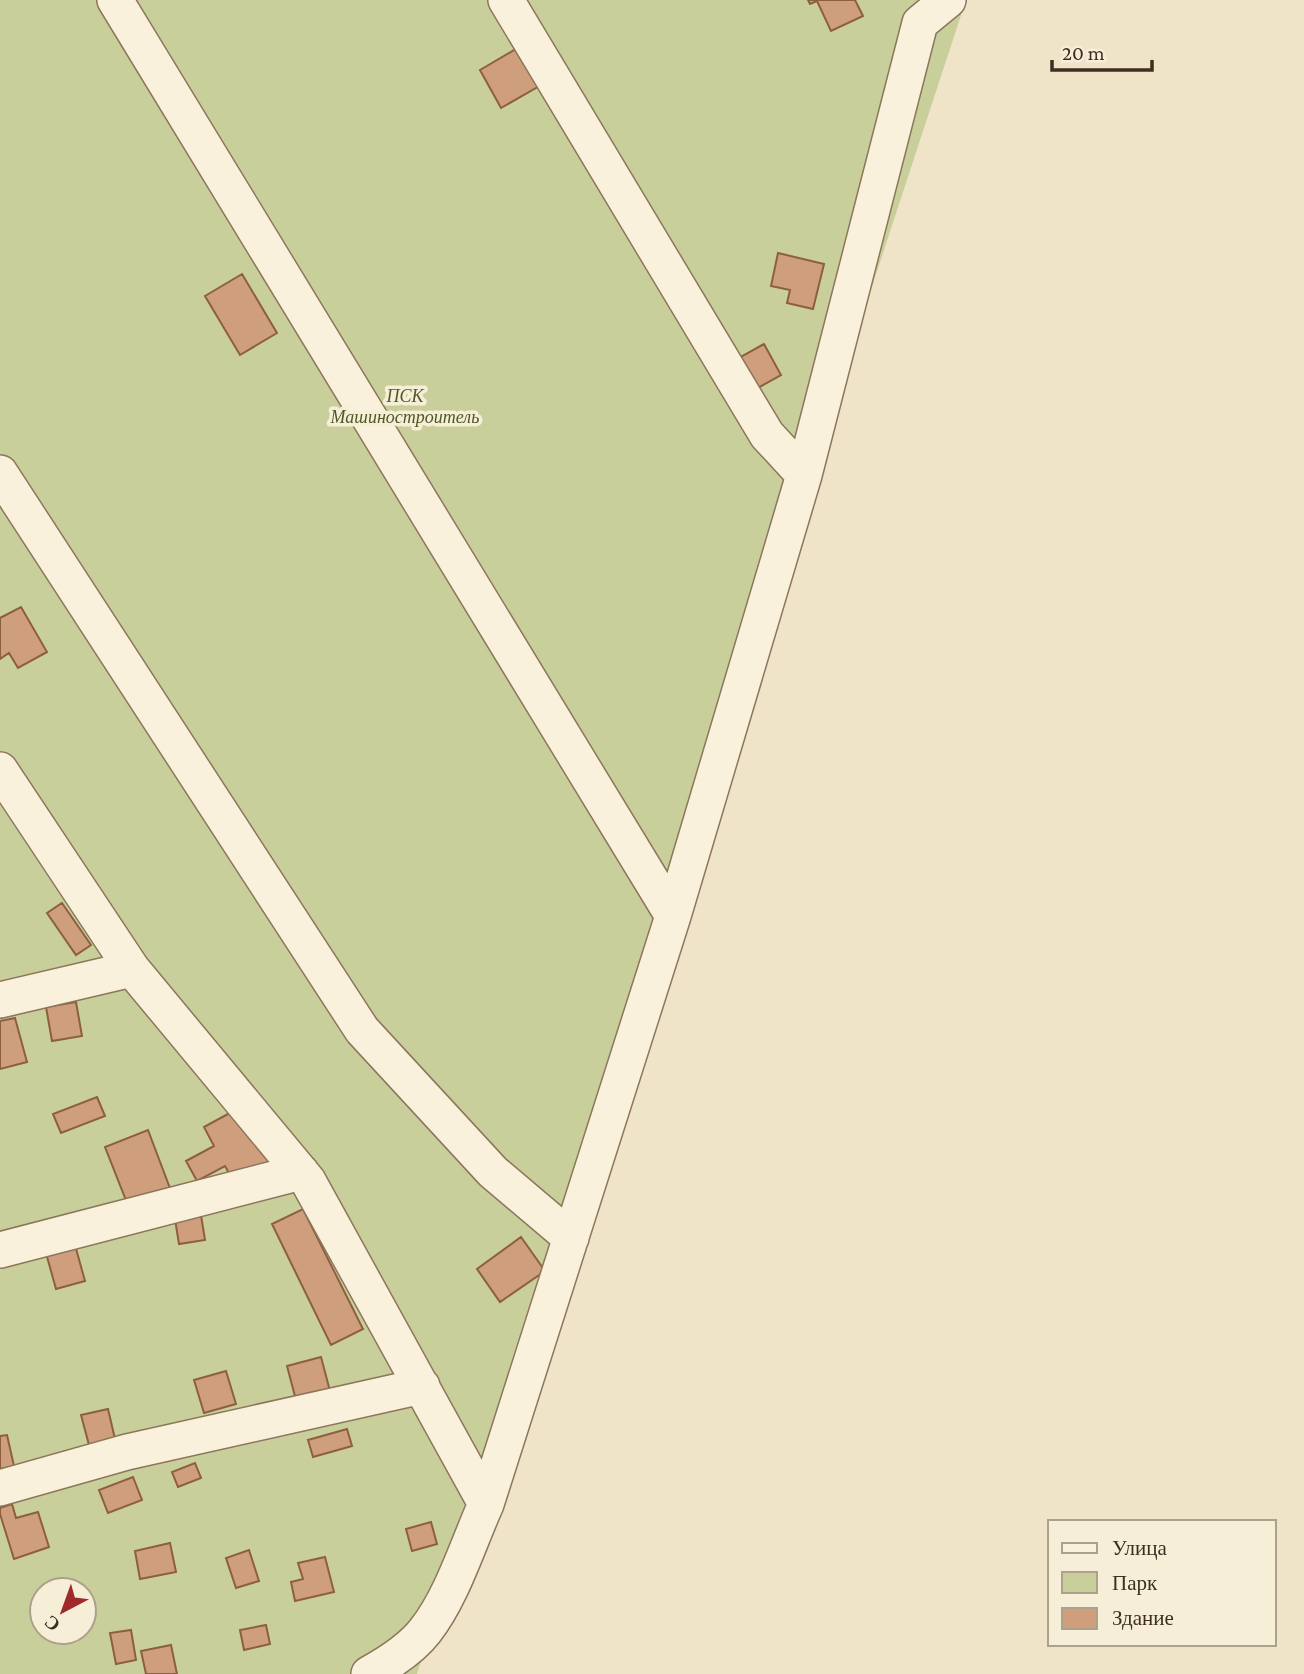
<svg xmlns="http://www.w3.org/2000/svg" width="1304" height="1674" font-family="'Crimson Pro',serif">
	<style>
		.green { fill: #c9cf9b; fill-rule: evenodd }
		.building { fill: #cf9f7d; stroke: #8d5f41; stroke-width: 2 }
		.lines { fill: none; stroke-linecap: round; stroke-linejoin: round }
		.minor-casing { stroke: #8d765c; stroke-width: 38 }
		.minor { stroke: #faf1dc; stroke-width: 35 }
		.labels { text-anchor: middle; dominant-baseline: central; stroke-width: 7; stroke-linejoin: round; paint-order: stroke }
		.park-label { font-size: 18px; font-style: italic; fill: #4d5a26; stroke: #f7eed8 }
	</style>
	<rect width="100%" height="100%" fill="#f0e4c8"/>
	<path class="green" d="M 0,0 L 966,0 L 417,1674 L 0,1674 ZM 42,1590 L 84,1590 L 84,1632 L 42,1632 Z"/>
	<path class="building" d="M 808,0 L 855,0 L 863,16 L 831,31 L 817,1 L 810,4 Z
		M 521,46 L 543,84 L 501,108 L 480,70 Z
		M 778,253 L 824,264 L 813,309 L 787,303 L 790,290 L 771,286 Z
		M 242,274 L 277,333 L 240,355 L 205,296 Z
		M 764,344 L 781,375 L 756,389 L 739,358 Z
		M 21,607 L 47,652 L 18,668 L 9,653 L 0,659 L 0,618 Z
		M 62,903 L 91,945 L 76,955 L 47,913 Z
		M 76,1002 L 82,1036 L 52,1041 L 46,1007 Z
		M 15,1018 L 27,1062 L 0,1069 L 0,1021 Z
		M 97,1097 L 105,1116 L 61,1133 L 53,1114 Z
		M 237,1109 L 281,1162 L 236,1186 L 225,1166 L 197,1181 L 186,1161 L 214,1146 L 204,1127 Z
		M 148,1130 L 171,1191 L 129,1208 L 105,1147 Z
		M 200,1209 L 205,1240 L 179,1244 L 174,1213 Z
		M 303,1209 L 363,1329 L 331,1345 L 272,1224 Z
		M 521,1237 L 545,1271 L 500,1302 L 477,1269 Z
		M 75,1245 L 85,1281 L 56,1289 L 46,1253 Z
		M 321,1357 L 330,1391 L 296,1400 L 287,1366 Z
		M 226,1371 L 236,1404 L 204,1413 L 194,1380 Z
		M 108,1409 L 115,1439 L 89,1445 L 81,1415 Z
		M 347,1429 L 352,1446 L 313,1457 L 308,1440 Z
		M 7,1435 L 14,1466 L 0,1469 L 0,1436 Z
		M 195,1463 L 201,1478 L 178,1487 L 172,1472 Z
		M 133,1477 L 142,1500 L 108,1513 L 99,1490 Z
		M 12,1504 L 16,1518 L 38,1512 L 49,1547 L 14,1559 L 0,1514 L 0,1508 Z
		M 431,1522 L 437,1544 L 412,1551 L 406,1529 Z
		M 170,1543 L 176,1572 L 140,1579 L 135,1551 Z
		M 249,1550 L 259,1581 L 236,1588 L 226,1558 Z
		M 325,1557 L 334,1592 L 295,1601 L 291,1582 L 303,1579 L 298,1563 Z
		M 266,1625 L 270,1644 L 244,1650 L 240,1630 Z
		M 131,1630 L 136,1660 L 116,1664 L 110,1633 Z
		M 171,1645 L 177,1674 L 146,1674 L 141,1651 Z"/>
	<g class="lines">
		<g class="minor-casing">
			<path id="minor" d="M 115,0 L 673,916
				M 506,0 L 767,435 L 804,475
				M 0,473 L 362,1030 L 493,1172 L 571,1238
				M 0,770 L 132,969 L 308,1181 L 486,1504
				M 0,1000 L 132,969
				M 0,1250 L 301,1172
				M 0,1488 L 127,1452 L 422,1386
				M 369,1674 C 389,1663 411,1649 425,1631 C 452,1597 468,1544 486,1504 L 673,916 L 804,475 L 920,23 L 948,0"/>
		</g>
		<use href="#minor" class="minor"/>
	</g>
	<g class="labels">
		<g class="park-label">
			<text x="405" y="396">ПСК<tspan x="405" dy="21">Машиностроитель</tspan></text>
		</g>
	</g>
	<rect x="1048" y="1520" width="228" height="126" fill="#f7eed8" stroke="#ada18e" stroke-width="2"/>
	<rect x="1062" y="1543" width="35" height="10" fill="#faf1dc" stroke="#ada18e" stroke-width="2"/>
	<text x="1112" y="1555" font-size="21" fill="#3d2e20">Улица</text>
	<rect x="1062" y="1572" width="35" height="21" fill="#c9cf9b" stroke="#ada18e" stroke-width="2"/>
	<text x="1112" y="1590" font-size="21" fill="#3d2e20">Парк</text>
	<rect x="1062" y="1608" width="35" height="21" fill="#cf9f7d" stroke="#ada18e" stroke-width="2"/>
	<text x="1112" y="1625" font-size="21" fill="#3d2e20">Здание</text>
	<g transform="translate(63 1611) rotate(221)"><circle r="33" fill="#f7eed8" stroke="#ada18e" stroke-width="2"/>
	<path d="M0-5L12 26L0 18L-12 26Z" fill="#9e2a2b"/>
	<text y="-10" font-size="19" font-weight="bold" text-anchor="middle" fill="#3d2e20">С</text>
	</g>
	<path d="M1052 60v10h100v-10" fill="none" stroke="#3d2e20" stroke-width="3.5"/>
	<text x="1062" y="60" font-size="21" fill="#3d2e20" stroke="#f7eed8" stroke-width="5" paint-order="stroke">20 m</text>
</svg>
